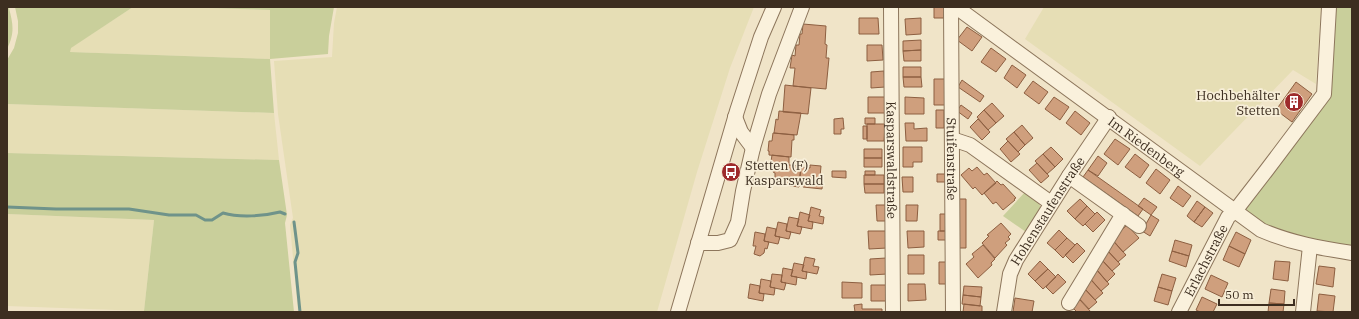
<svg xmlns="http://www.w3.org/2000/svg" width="1359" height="319" font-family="'IBM Plex Serif',serif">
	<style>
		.farmland { fill: #e6deb5 }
		.green { fill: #c9cf9b }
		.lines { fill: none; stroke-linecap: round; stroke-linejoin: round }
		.stream { stroke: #6f938a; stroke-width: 3 }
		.building { fill: #cf9f7d; stroke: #8d5f41 }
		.minor-casing { stroke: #8d765c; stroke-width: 16 }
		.minor { stroke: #faf1dc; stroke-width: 14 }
		.labels { text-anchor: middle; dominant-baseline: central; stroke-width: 3.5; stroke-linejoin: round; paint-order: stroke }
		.poi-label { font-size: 13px; fill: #3d2e20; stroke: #f7eed8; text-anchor: end }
		.street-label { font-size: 13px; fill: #3d2e20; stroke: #f7eed8 }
	</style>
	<rect width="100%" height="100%" fill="#f0e4c8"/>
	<path class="farmland" d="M 133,7 L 177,7 L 270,10 L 270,59 L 70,52 L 70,48 Z
		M 337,7 L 754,7 L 730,68 L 697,172 L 657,312 L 298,312 L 290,225 L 293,218 L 278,114 L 274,61 L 332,57 L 334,23 Z
		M 1044,7 L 1321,7 L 1316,84 L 1293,70 L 1200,166 L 1025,39 Z
		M 7,104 L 274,113 L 279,160 L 7,153 Z
		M 7,214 L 154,220 L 144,311 L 7,306 Z"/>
	<path class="green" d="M 7,7 L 9,8 C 13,24 15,33 7,49 Z
		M 15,7 L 133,7 L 71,48 L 70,52 L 270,59 L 270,10 L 177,7 L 334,7 L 329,36 L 328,54 L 270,59 L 274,113 L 7,104 L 7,60 L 14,48 L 18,33 L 18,21 Z
		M 1329,7 L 1352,7 L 1352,253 L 1310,246 L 1235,211 L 1323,94 Z
		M 7,153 L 279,160 L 287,215 L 285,223 L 294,312 L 144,311 L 154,220 L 7,214 Z
		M 1026,191 L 1038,201 L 1041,208 L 1026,232 L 1003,216 Z"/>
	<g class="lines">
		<path class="stream" d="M 7,207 L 56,209 L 129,209 L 169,215 L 196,215 L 205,220 L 212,220 L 223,213 C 240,218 264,216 280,212 L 285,214
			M 294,222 L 298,253 L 295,262 L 300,312"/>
	</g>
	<path class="building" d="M 934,7 L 944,7 L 944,18 L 934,18 Z
		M 859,18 L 878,18 L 879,34 L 859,34 Z
		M 921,18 L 921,34 L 906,35 L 905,19 Z
		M 803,24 L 826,26 L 825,44 L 827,45 L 826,58 L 829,58 L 826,89 L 793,86 L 795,68 L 790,68 L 792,55 L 795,56 L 796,45 L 799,45 L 800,34 L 802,34 Z
		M 967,27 L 982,37 L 972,51 L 957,40 Z
		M 921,40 L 921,50 L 903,51 L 903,41 Z
		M 867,45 L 882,45 L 883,60 L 867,61 Z
		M 991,48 L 1006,59 L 996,72 L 981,62 Z
		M 921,50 L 921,61 L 904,61 L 903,51 Z
		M 1012,65 L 1026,75 L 1017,88 L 1004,78 Z
		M 903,67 L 921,67 L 921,77 L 903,77 Z
		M 884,71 L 885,87 L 871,88 L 871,72 Z
		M 903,77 L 921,77 L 922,87 L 904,87 Z
		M 934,79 L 946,79 L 946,105 L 934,105 Z
		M 962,80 L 984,96 L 980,102 L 958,87 Z
		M 1033,81 L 1048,92 L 1039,104 L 1024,93 Z
		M 1296,82 L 1312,94 L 1292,122 L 1276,110 Z
		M 785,85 L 811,88 L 808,114 L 783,112 Z
		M 868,97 L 885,97 L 885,113 L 868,113 Z
		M 905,97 L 924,98 L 924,114 L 905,114 Z
		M 1054,97 L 1069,107 L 1060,120 L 1045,109 Z
		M 992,103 L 1004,116 L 996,123 L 984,110 Z
		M 961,105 L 972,113 L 968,119 L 957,111 Z
		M 936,110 L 944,110 L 944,128 L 936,128 Z
		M 984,110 L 996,123 L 988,130 L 977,117 Z
		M 779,111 L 801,113 L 797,135 L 774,133 L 776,119 L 778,120 Z
		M 1075,111 L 1090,123 L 1081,135 L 1066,123 Z
		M 843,118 L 844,129 L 841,129 L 841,134 L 834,134 L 834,119 Z
		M 865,118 L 875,118 L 875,124 L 865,124 Z
		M 978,119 L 990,132 L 982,140 L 970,127 Z
		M 905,123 L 914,123 L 914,129 L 927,128 L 927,141 L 906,141 Z
		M 867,124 L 885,124 L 884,141 L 867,141 Z
		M 1022,125 L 1033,138 L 1025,145 L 1014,132 Z
		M 863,126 L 867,126 L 867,139 L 863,139 Z
		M 1014,132 L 1025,145 L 1018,152 L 1006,139 Z
		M 773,133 L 794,135 L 794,140 L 792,140 L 791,157 L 769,155 L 769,151 L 768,151 L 769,141 L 772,141 Z
		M 1115,139 L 1130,149 L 1118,165 L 1104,154 Z
		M 1008,141 L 1020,154 L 1011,162 L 1000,149 Z
		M 903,147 L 922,147 L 922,162 L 913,162 L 913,167 L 903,167 Z
		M 1051,147 L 1063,159 L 1055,167 L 1043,154 Z
		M 864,149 L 882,149 L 882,158 L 864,158 Z
		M 1043,154 L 1055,167 L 1047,174 L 1035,161 Z
		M 1135,154 L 1149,165 L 1140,178 L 1125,167 Z
		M 772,155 L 789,157 L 789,165 L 801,166 L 799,187 L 784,185 L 785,179 L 775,178 L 775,173 L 773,172 L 773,168 L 770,168 Z
		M 1098,156 L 1107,163 L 1098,176 L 1088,170 Z
		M 864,158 L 882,158 L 882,167 L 864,167 Z
		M 1037,163 L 1049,176 L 1041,183 L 1029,170 Z
		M 810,165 L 821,166 L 820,177 L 823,178 L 822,189 L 803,187 L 803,184 L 799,184 L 801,167 L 810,168 Z
		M 977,167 L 984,175 L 987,173 L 996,183 L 982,195 L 975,187 L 973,189 L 961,175 L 969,168 L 972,171 Z
		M 1156,169 L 1170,180 L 1160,194 L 1146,183 Z
		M 1088,170 L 1143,209 L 1138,216 L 1083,177 Z
		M 832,171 L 846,171 L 846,178 L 832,177 Z
		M 865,171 L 875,171 L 875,175 L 865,175 Z
		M 937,174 L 946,174 L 946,182 L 937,182 Z
		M 864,175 L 884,175 L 884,184 L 864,184 Z
		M 902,177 L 913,177 L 913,192 L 903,192 Z
		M 997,181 L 1001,185 L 1003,184 L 1016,198 L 1014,199 L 1015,200 L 1003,210 L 996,202 L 993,204 L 984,193 Z
		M 864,184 L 884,184 L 884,193 L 865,193 Z
		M 1178,186 L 1191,196 L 1183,207 L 1170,198 Z
		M 1144,198 L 1157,207 L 1151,215 L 1138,206 Z
		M 957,199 L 966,199 L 966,248 L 958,248 Z
		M 1080,199 L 1087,206 L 1075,219 L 1067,211 Z
		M 1197,201 L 1205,207 L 1194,222 L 1187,216 Z
		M 876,205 L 886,205 L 886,221 L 877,221 Z
		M 906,205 L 918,205 L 917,221 L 906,221 Z
		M 1087,206 L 1095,214 L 1083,226 L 1075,219 Z
		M 811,207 L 821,210 L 819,216 L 824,217 L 823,224 L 808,221 Z
		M 1205,207 L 1213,213 L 1202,227 L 1194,222 Z
		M 800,212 L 810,215 L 808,221 L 813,222 L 812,229 L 797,226 Z
		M 1097,212 L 1105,220 L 1093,232 L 1085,224 Z
		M 940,214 L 947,214 L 947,231 L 940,231 Z
		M 1151,215 L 1159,220 L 1150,236 L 1142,231 Z
		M 789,217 L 799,219 L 797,226 L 802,227 L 800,234 L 786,231 Z
		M 778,222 L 787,224 L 786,231 L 791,232 L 789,239 L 775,236 Z
		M 1001,223 L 1011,234 L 1008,237 L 1010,239 L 1005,243 L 1007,245 L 995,258 L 982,243 L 989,236 L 987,235 Z
		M 1127,225 L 1139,238 L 1123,252 L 1112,239 Z
		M 767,227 L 776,229 L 775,236 L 780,237 L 778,244 L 764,241 Z
		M 1059,230 L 1067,238 L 1055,250 L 1047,243 Z
		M 868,231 L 887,231 L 887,248 L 869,249 Z
		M 907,231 L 924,231 L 924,247 L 908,248 Z
		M 938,231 L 947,231 L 947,240 L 938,240 Z
		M 755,232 L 765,234 L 764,241 L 769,242 L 767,249 L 765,248 L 764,253 L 760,256 L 754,254 L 756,246 L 753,246 Z
		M 1236,232 L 1251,240 L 1245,254 L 1229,246 Z
		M 1067,238 L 1075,245 L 1063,258 L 1055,250 Z
		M 1175,240 L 1192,245 L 1189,256 L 1172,251 Z
		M 1114,242 L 1126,255 L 1118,262 L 1106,249 Z
		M 1077,243 L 1085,251 L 1073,263 L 1065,255 Z
		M 983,245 L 995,259 L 991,263 L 992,265 L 978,278 L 966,264 L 974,257 L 972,254 Z
		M 1229,246 L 1245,254 L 1239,267 L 1223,260 Z
		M 1108,251 L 1120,264 L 1112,271 L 1100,258 Z
		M 1172,251 L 1189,256 L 1186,267 L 1169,261 Z
		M 908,255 L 924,255 L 924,274 L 908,274 Z
		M 805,257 L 815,259 L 813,266 L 819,267 L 817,274 L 802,271 Z
		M 886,258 L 887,274 L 870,275 L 870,259 Z
		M 1040,261 L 1048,269 L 1035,281 L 1028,274 Z
		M 1103,261 L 1115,274 L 1107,282 L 1095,268 Z
		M 1275,261 L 1290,262 L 1288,281 L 1273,279 Z
		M 939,262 L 948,262 L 948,284 L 939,284 Z
		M 794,263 L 804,265 L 802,271 L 807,272 L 806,279 L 791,276 Z
		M 1319,266 L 1335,268 L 1333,287 L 1316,284 Z
		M 783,268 L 793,270 L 791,276 L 797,277 L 796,285 L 781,282 Z
		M 1048,269 L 1056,277 L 1043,289 L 1035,281 Z
		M 1097,270 L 1109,284 L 1101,291 L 1089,277 Z
		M 772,274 L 782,275 L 781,282 L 786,283 L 784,290 L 770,287 Z
		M 1058,274 L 1066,282 L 1053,294 L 1046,287 Z
		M 1162,274 L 1176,278 L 1172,291 L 1158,287 Z
		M 1211,275 L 1228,283 L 1222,297 L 1205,289 Z
		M 761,279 L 771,281 L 770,287 L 775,288 L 774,295 L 759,293 Z
		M 1091,280 L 1103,293 L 1095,300 L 1083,287 Z
		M 842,282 L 862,283 L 862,298 L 842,298 Z
		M 750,284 L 760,286 L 759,293 L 764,294 L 763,301 L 748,298 Z
		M 908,284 L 925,284 L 926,300 L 908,301 Z
		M 871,285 L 886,285 L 887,301 L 871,301 Z
		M 964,286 L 982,287 L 981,297 L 963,295 Z
		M 1158,287 L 1172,291 L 1168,305 L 1154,301 Z
		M 1085,289 L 1097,302 L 1089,309 L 1077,296 Z
		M 1271,289 L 1285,291 L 1284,304 L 1269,303 Z
		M 1319,294 L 1335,296 L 1333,312 L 1317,311 Z
		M 963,295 L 981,297 L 980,306 L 962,304 Z
		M 1202,297 L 1217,304 L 1213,312 L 1200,312 L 1196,310 Z
		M 1015,298 L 1034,301 L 1032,312 L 1013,312 Z
		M 1080,300 L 1091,312 L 1077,312 L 1072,307 Z
		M 1269,303 L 1284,304 L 1283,312 L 1268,312 Z
		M 862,304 L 862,309 L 882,309 L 882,312 L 855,312 L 854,305 Z
		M 964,304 L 982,306 L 982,312 L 963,312 Z"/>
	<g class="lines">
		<g class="minor-casing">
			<g id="minor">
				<path id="s1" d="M 891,7 L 893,312"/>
				<path id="s2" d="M 951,7 L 953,312"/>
				<path id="s3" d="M 956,7 L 1261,230 C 1291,243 1320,248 1352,253"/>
				<path d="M 735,117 L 741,132 L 753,148"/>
				<path d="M 952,139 L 970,145 L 1051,203"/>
				<path d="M 1069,176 L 1139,226"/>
				<path d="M 698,243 L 718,243 L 730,240 L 738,222 L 743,191 L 753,148 L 769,94 L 802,7"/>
				<path d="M 1069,303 L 1123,214"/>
				<path d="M 678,312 L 737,111 L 761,37 L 774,7"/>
				<path id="s4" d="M 1004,312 L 1010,274 L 1016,260 L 1069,176 L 1109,117"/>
				<path id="s5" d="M 1179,312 L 1228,217 L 1235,211 L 1266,171 L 1324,94 L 1329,7"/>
				<path d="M 1303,312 L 1310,246"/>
			</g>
		</g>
		<use href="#minor" class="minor"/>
	</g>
	<defs>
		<g id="building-disc" transform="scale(1)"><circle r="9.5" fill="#9e2a2b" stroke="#f7eed8"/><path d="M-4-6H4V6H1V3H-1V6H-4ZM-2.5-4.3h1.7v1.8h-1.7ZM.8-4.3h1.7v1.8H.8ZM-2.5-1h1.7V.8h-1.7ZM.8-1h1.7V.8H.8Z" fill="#fff"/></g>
		<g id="bus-disc" transform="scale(1)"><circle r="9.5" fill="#9e2a2b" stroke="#f7eed8"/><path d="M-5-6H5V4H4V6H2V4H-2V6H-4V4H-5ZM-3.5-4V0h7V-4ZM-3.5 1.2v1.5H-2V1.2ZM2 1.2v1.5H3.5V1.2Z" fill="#fff"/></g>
	</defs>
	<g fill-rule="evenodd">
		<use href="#building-disc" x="1294" y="102"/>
		<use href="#bus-disc" x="731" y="172"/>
	</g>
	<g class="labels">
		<g class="poi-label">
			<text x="1280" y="95">Hochbehälter<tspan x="1280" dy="15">Stetten</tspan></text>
			<text x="745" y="165" text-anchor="start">Stetten (F)<tspan x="745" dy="15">Kasparswald</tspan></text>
		</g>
		<g class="street-label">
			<text stroke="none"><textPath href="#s3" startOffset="236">Im Riedenberg</textPath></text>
			<text stroke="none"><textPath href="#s1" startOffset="153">Kasparswaldstraße</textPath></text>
			<text stroke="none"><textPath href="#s2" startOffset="152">Stuifenstraße</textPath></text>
			<text stroke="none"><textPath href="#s4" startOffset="112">Hohenstaufenstraße</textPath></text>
			<text stroke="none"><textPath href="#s5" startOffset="58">Erlachstraße</textPath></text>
		</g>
	</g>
	<rect width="1359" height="319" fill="none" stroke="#3d2e20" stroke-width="16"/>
	<path d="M1219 299v6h75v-6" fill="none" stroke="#3d2e20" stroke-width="2"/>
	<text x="1225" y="299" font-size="12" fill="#3d2e20" stroke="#f7eed8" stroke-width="3" paint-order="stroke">50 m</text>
</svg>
